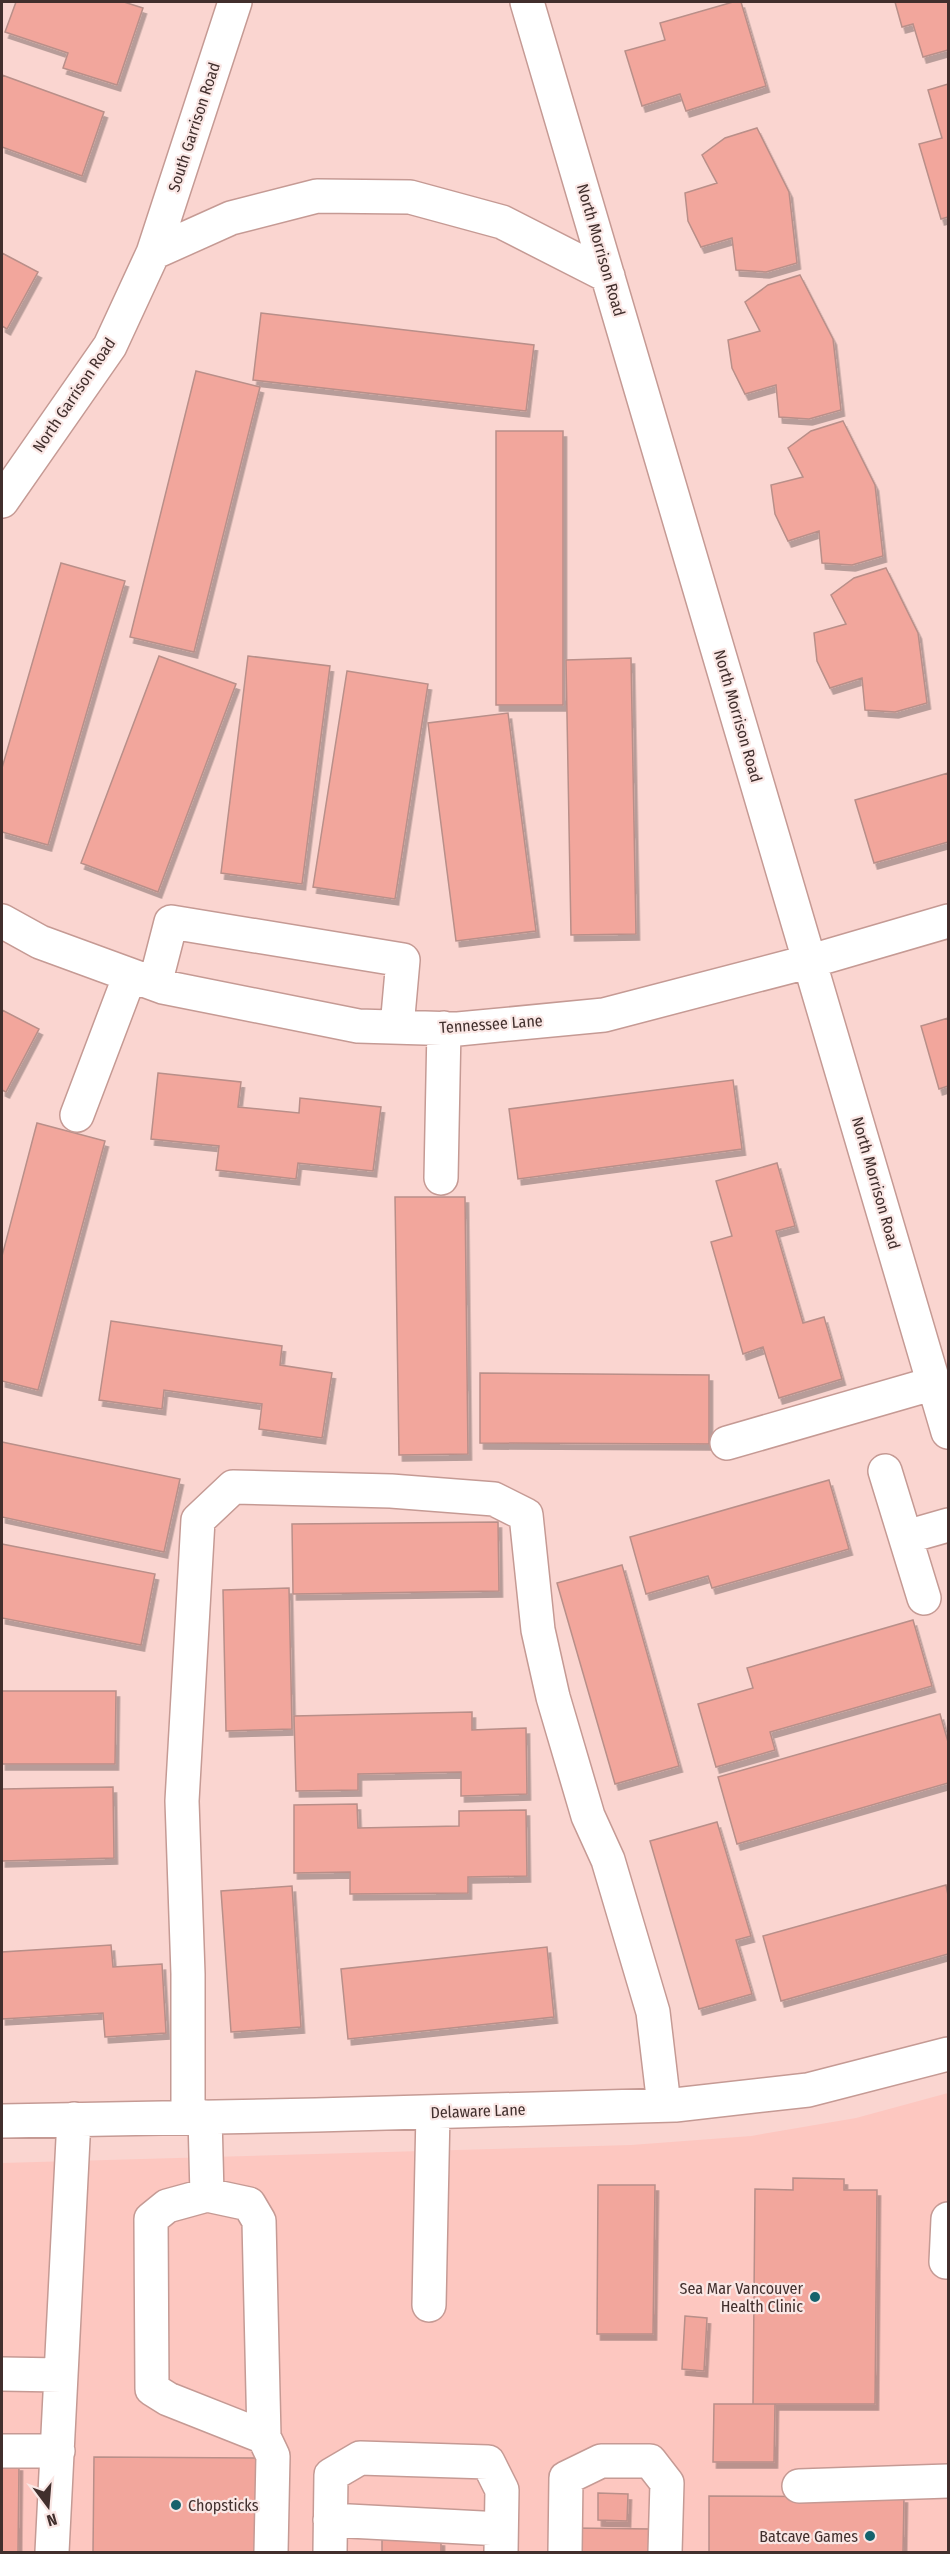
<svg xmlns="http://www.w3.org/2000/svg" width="950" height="2554" font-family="'Fira Sans Condensed',sans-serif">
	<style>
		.built { fill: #fdc7c0 }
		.building { fill: #f2a69c; stroke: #b98f89; stroke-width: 1.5; filter: url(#shadow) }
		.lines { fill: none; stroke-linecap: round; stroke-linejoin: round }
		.minor-casing { stroke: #c59a94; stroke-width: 36 }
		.minor { stroke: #fff; stroke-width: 33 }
		.poi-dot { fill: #15626c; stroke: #fae7e5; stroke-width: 2 }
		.labels { text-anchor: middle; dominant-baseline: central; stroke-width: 4.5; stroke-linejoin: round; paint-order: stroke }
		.street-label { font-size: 16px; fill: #412f2d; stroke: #fae7e5 }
		.poi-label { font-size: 16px; fill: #412f2d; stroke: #fae7e5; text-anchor: end }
	</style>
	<defs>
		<filter id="shadow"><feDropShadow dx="3.5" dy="6" stdDeviation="0" flood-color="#0004"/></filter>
	</defs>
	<rect width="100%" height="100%" fill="#fad5d0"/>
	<path class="built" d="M 948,2093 L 948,2552 L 2,2552 L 2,2163 L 631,2145 L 751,2136 L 856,2118 Z"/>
	<path class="building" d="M 16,2 L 124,2 L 143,8 L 117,85 L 63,68 L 68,53 L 5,32 Z
		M 733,2 L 741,2 L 766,86 L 686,111 L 680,94 L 642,106 L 625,51 L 665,40 L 660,23 Z
		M 895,2 L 948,2 L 948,50 L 923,57 L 913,24 L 902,27 Z
		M 2,75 L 104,112 L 82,176 L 2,147 Z
		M 948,84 L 948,217 L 941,219 L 919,144 L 942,138 L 928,90 Z
		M 757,128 L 789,192 L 797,263 L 766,272 L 736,270 L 732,238 L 701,247 L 688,221 L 685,193 L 717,183 L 702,155 L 725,138 Z
		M 2,253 L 38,272 L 7,329 L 2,326 Z
		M 800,275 L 833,339 L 841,410 L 809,419 L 779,417 L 776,385 L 745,394 L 732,368 L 728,340 L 760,331 L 745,302 L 768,285 Z
		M 261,313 L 534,345 L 526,411 L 253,380 Z
		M 196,371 L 260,387 L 194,652 L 130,637 Z
		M 843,421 L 875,485 L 883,556 L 852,565 L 822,563 L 819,531 L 788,541 L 775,514 L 771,485 L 803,477 L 788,448 L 811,431 Z
		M 496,431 L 563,431 L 563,705 L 496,705 Z
		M 61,563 L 125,581 L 48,845 L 2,832 L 2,768 Z
		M 886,568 L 918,633 L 927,703 L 895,712 L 865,710 L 862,678 L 830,688 L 817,661 L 814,633 L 846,624 L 831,595 L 854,578 Z
		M 159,656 L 236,684 L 158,892 L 81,863 Z
		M 248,656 L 330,666 L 302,884 L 221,873 Z
		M 631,658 L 636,934 L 571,935 L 566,660 Z
		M 347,671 L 428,684 L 395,899 L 313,887 Z
		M 508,713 L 536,931 L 456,941 L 428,723 Z
		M 948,773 L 948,842 L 874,863 L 855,800 Z
		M 2,1010 L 39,1029 L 6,1092 L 2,1090 Z
		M 948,1018 L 948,1086 L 939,1089 L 921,1026 Z
		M 158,1073 L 241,1082 L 238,1107 L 299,1113 L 300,1098 L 381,1107 L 373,1171 L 298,1163 L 296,1179 L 216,1170 L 219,1146 L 151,1139 Z
		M 733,1080 L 742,1149 L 518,1179 L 509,1109 Z
		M 37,1123 L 105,1141 L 38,1390 L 2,1381 L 2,1256 Z
		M 777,1163 L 795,1226 L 776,1231 L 803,1323 L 824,1317 L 842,1379 L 779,1398 L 763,1347 L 743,1354 L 711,1242 L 732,1236 L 716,1181 Z
		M 395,1197 L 465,1197 L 468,1454 L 399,1455 Z
		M 111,1321 L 282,1346 L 280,1365 L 332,1373 L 322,1438 L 259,1429 L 262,1404 L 164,1390 L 162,1409 L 99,1400 Z
		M 480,1373 L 709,1375 L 709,1444 L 480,1443 Z
		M 2,1442 L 180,1479 L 164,1552 L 2,1517 Z
		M 829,1480 L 849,1549 L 712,1588 L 708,1576 L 646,1594 L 630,1537 Z
		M 498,1522 L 499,1591 L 293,1594 L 292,1524 Z
		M 2,1544 L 155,1574 L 141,1645 L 2,1618 Z
		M 622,1565 L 679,1766 L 615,1784 L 557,1583 Z
		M 289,1588 L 292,1729 L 226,1731 L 223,1590 Z
		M 913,1620 L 932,1686 L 770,1732 L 775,1750 L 716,1767 L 698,1704 L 753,1688 L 747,1668 Z
		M 2,1691 L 116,1691 L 115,1764 L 2,1764 Z
		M 472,1712 L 472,1730 L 526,1728 L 527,1794 L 461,1796 L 461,1772 L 358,1774 L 358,1790 L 296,1791 L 294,1716 Z
		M 940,1714 L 948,1742 L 948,1783 L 737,1844 L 718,1777 Z
		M 113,1787 L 114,1858 L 2,1861 L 2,1789 Z
		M 357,1804 L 358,1828 L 459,1826 L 459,1811 L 526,1810 L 527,1876 L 468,1877 L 468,1893 L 350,1894 L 350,1872 L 294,1873 L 294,1805 Z
		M 717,1822 L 751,1936 L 736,1940 L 752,1994 L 699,2009 L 650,1841 Z
		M 946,1885 L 948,1895 L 948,1954 L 781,2001 L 763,1936 Z
		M 292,1886 L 301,2027 L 231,2032 L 221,1891 Z
		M 111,1945 L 113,1967 L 162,1964 L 166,2033 L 105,2037 L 103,2013 L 2,2019 L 2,1952 Z
		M 547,1947 L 554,2017 L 348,2039 L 341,1969 Z
		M 793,2178 L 844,2179 L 844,2190 L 877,2190 L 875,2404 L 753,2404 L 755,2189 L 793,2190 Z
		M 598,2185 L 655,2185 L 653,2334 L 597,2334 Z
		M 685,2316 L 707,2318 L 704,2371 L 682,2369 Z
		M 714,2404 L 775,2404 L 774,2462 L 713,2462 Z
		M 94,2457 L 259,2458 L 258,2552 L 93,2552 Z
		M 2,2465 L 19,2465 L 18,2552 L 2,2552 Z
		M 598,2493 L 628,2494 L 627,2521 L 598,2520 Z
		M 709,2496 L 904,2497 L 903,2552 L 709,2552 Z
		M 573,2528 L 651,2529 L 650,2552 L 573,2552 Z
		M 382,2539 L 441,2540 L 441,2552 L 382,2552 Z"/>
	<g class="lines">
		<g class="minor-casing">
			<path id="minor" d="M 527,2 L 948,1432
				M 153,253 L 231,218 L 317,196 L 410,197 L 502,222 L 608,276
				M 2,501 L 110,346 L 153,253 L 235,2
				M 2,921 L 40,942 L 163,987 L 358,1026 L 458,1029 L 604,1015 L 811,961 L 948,921
				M 155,984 L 171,922 L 403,960 L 397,1027
				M 77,1115 L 130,975
				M 441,1178 L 444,1028
				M 727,1443 L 935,1383
				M 885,1471 L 924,1598
				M 906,1537 L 948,1525
				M 188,2117 L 188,1974 L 182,1801 L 198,1520 L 233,1487 L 391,1491 L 494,1499 L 526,1515 L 538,1630 L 553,1697 L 588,1816 L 608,1860 L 653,2012 L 664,2105
				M 205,2117 L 207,2195
				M 2,2121 L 316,2115 L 675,2105 L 808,2090 L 948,2054
				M 207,2195 L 249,2204 L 259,2221 L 264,2437 L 168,2399 L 152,2389 L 151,2219 L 167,2206 Z
				M 948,2219 L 946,2262 L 948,2262
				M 429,2305 L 433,2112
				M 2,2374 L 61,2375
				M 264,2437 L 273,2456 L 271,2552
				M 2,2451 L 58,2451
				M 799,2486 L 948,2481
				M 330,2520 L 501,2529
				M 52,2552 L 74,2119
				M 330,2552 L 331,2475 L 360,2458 L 488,2462 L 502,2490 L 501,2552
				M 565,2552 L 566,2478 L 601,2461 L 650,2461 L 667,2483 L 665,2552"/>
		</g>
		<use href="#minor" class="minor"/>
	</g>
	<g class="poi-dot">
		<circle cx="815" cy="2297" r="6"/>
		<circle cx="176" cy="2505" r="6"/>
		<circle cx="870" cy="2536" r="6"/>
	</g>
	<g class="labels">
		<g class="street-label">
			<text transform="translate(194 127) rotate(-72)">South Garrison Road</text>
			<text transform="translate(601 250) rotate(74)">North Morrison Road</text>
			<text transform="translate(74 395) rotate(-56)">North Garrison Road</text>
			<text transform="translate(738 716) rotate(74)">North Morrison Road</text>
			<text transform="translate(491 1024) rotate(-4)">Tennessee Lane</text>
			<text transform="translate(876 1183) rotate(74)">North Morrison Road</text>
			<text transform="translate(478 2111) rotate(-2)">Delaware Lane</text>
		</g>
		<g class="poi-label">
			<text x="803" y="2288">Sea Mar Vancouver<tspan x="803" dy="18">Health Clinic</tspan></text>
			<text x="188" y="2505" text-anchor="start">Chopsticks</text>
			<text x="858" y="2536">Batcave Games</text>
		</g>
	</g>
	<rect width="950" height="2554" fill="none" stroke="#412f2d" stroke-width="6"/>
	<g transform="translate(48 2506) rotate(164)" stroke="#fae7e5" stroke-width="4.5" paint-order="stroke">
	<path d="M0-4.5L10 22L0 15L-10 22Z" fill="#412f2d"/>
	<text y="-9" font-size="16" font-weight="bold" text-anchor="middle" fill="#412f2d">N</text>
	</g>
</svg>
